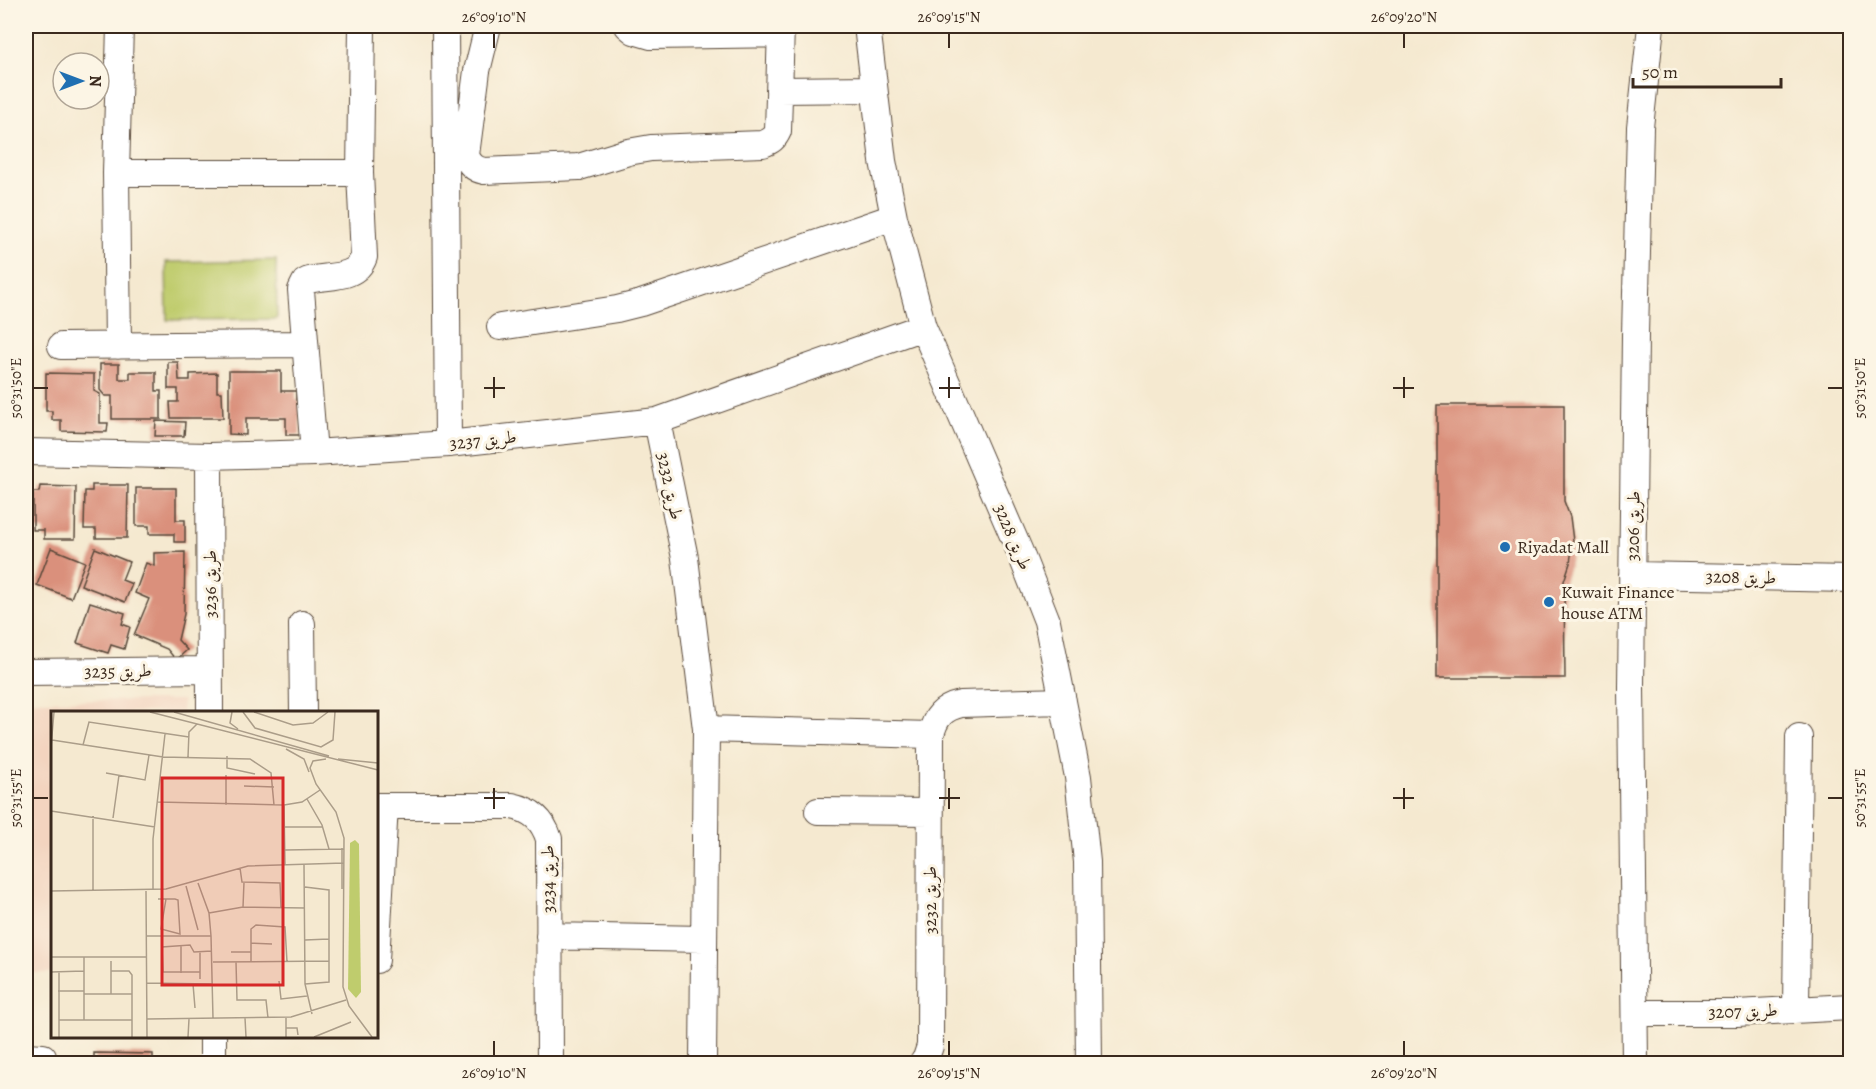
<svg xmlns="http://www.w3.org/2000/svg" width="1876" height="1089" font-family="Alegreya,Amiri,serif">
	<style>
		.built { fill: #f3d4bf }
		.green { fill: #bfcc6d; stroke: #7d7b46; stroke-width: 1.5 }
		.building { fill: #da907c }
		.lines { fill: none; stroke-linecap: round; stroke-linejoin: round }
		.minor-casing { stroke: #574739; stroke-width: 28 }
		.minor { stroke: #fff; stroke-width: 26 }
		.ticks { fill: none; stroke: #3b2a1e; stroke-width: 2 }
		.poi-dot { fill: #1f6fb2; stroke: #fcf5e5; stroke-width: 2 }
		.labels { text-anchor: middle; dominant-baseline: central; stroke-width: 6; stroke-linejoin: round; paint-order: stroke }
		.street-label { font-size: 18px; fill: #3b2a1e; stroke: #fcf5e5 }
		.poi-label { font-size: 18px; fill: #3b2a1e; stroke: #fcf5e5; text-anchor: start }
		.inset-road { fill: none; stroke: #ab9d89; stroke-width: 1.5 }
		.view { fill: #d62828; fill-opacity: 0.15; stroke: #d62828; stroke-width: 3 }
		.inset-edge { fill: none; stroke: #3b2a1e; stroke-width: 3 }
		.neatline { fill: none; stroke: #3b2a1e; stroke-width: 2 }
		.ticks-label { font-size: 15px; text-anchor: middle; fill: #3b2a1e }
	</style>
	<rect width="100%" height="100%" fill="#fcf5e5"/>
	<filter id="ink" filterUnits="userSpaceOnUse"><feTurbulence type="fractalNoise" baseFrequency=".0167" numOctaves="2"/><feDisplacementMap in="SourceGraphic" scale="12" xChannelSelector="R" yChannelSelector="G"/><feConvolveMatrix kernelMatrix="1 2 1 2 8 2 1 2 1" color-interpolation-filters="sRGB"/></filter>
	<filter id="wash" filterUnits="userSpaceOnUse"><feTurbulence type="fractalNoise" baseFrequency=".008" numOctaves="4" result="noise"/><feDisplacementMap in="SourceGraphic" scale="24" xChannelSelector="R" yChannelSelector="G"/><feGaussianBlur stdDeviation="1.35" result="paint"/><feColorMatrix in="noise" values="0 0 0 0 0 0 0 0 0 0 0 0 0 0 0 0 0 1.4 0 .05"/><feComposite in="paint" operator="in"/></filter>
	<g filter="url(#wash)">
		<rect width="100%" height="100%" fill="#f5e9d0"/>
		<path class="built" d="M 183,700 L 182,712 L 52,712 L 52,973 L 26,973 L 26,701 Z"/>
		<path class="green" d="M 276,260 L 277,319 L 167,320 L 166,262 Z"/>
		<g id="blocks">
			<path class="building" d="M 168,362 L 178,362 L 179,380 L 190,380 L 190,374 L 217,373 L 217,392 L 222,392 L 223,418 L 171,418 L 170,402 L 178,402 L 178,389 L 168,389 Z
				M 100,364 L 119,364 L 119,379 L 130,379 L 130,372 L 156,372 L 156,391 L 161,391 L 161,419 L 112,419 L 112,396 L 105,396 L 100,390 Z
				M 229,371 L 281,371 L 281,391 L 296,391 L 296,400 L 300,400 L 300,435 L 286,435 L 286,418 L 246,418 L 246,435 L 229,434 Z
				M 46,373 L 94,374 L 94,391 L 100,394 L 100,423 L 108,423 L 107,432 L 61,431 L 61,420 L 52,420 L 52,411 L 46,411 Z
				M 1437,405 L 1564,405 L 1564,501 L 1570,517 L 1573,541 L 1570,563 L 1564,581 L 1565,678 L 1437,678 Z
				M 156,421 L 185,422 L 184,436 L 155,436 Z
				M 92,485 L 128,485 L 127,538 L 96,538 L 96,529 L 84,529 L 85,491 L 92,491 Z
				M 40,486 L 76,487 L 75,539 L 44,539 L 44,530 L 33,530 L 33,492 L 39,492 Z
				M 136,488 L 176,488 L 176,520 L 185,520 L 185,542 L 174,542 L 174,534 L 149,534 L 149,526 L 136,526 Z
				M 51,548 L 85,562 L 71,598 L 37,585 Z
				M 95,548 L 129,562 L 122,580 L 132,584 L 125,602 L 81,585 Z
				M 185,552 L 184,614 L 178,640 L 187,650 L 176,660 L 167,649 L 134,635 L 149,599 L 135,593 L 146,563 L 154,566 L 154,553 Z
				M 90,602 L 125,613 L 122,624 L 130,627 L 124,649 L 111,645 L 108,653 L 77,643 Z
				M 94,1053 L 153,1054 L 153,1064 L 94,1064 Z"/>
		</g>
	</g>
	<g filter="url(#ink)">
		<use href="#blocks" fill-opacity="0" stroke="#574739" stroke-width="1.5"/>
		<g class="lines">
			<g class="minor-casing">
				<path id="minor" d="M 445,26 L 448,444
					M 488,26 L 477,71 L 466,155 C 469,164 474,169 484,171 L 579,167 L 628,152 L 651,148 L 763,144 C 771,141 775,138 778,131 L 781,26
					M 628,26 L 634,31 L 651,36 L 781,34
					M 867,26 L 883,161 L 894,217 L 923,327 L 1020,552 L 1047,621 L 1078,777 L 1087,862 L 1089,1064
					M 779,90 L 874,89
					M 116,173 L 360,173
					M 500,327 L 617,309 L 641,303 L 894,217
					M 61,346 L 305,344
					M 118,346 L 116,173 L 120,26
					M 657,421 L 685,558 L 706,729 L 703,1064
					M 26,452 L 209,456 L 314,453 L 448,444 L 657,421 L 923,327
					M 314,453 L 301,290 L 305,282 L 309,280 C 328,275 356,280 364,257 L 360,173 L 362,26
					M 209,456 L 210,712
					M 1632,575 L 1850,579
					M 302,624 L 303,712
					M 26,672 L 210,670
					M 706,729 L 931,735
					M 376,806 L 512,806 C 532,810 543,820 549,839 L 550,1064
					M 818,811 L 930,812
					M 549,936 L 704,939
					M 376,960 L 385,806
					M 1796,1009 L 1799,737
					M 1635,1013 L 1737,1013 L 1850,1007
					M 213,1036 L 213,1064
					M 26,1056 L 43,1057
					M 922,1064 L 926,1058 L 930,1046 L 931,735 C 935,717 943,708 961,704 L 1063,701
					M 1635,1064 L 1631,687 L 1635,335 L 1640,127 L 1651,26"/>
			</g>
			<use href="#minor" class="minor"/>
		</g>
	</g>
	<path class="ticks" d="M 494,33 L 494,48M 949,33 L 949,48M 1404,33 L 1404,48M 494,377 L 494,398M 949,377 L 949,398M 1404,377 L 1404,398M 33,388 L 48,388M 484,388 L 505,388M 939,388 L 960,388M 1393,388 L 1414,388M 1828,388 L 1843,388M 494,788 L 494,809M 949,788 L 949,809M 1404,788 L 1404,809M 33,798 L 48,798M 484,798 L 505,798M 939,798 L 960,798M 1393,798 L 1414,798M 1828,798 L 1843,798M 494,1041 L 494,1056M 949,1041 L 949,1056M 1404,1041 L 1404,1056"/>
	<g class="poi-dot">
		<circle cx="1505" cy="547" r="6"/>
		<circle cx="1549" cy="602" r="6"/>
	</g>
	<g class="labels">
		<g class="street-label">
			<text transform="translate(483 440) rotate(-6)">طريق 3237</text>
			<text transform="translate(670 486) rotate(78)">طريق 3232</text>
			<text transform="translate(1633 526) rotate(-89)">طريق 3206</text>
			<text transform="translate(1013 537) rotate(67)">طريق 3228</text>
			<text transform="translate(1741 577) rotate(1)">طريق 3208</text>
			<text transform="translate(210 584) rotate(-90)">طريق 3236</text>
			<text transform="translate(118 671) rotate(-1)">طريق 3235</text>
			<text transform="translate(548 879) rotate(-91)">طريق 3234</text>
			<text transform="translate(930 900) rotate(-90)">طريق 3232</text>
			<text transform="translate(1743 1011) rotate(-2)">طريق 3207</text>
		</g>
		<g class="poi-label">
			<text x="1517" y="547">Riyadat Mall</text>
			<text x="1561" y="592">Kuwait Finance<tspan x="1561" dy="21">house ATM</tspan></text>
		</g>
	</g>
	<g transform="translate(51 711)">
		<rect width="327" height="327" fill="#f5e9d0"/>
		<path d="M 304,129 L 308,133 L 310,281 L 305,287 L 297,278 L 299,132 Z" fill="#bfcc6d"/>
		<path class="inset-road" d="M 99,1 L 327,59M 123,1 L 278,45M 181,1 L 179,12 L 187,18M 192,1 L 204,17 L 270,36 L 282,29 L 284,1M 203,1 L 242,14 L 262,12 L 277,1M 1,29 L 112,46 L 199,48 L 220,62 L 223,94M 32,34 L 38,11 L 138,26M 0,36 L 3,1M 235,38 L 253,48 L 258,61M 176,45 L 176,57 L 204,63M 137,46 L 138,21 L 146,13M 275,48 L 262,50 L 259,57 L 265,73 L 285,101 L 293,127 L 292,276 L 298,295 L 321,326M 287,48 L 327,52M 55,62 L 94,69 L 98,44M 193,75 L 223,76M 256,88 L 271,114 L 278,138M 107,91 L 233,94 L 251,91 L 269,79M 175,94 L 175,64M 233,94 L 234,154M 0,100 L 104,116M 62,107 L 68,64M 234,116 L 271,116M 234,139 L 293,138M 253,154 L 254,273 L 261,303M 189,157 L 191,171 L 229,172 L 230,196M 147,172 L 158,202 L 160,225 L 162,307M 135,175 L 147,219M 254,176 L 278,179 L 278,271 L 254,273M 291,178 L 291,137M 102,179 L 102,128 L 114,23M 0,180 L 115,178 L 197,155 L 293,152M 42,180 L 42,105M 95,180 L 96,326M 107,188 L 124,188 L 127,189 L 129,223 L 110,218 L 115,188M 192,196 L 193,171M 158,202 L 192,196 L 254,197M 96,225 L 160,225M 254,229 L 278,228M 200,232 L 221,233M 130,235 L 130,262M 149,241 L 149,268M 180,241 L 200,241M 0,246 L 96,246M 162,251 L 278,250M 185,251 L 186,289 L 215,289 L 217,307M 200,251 L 200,218 L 205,214 L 234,216 L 236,251M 60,260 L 78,260 L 81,264 L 81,326M 0,261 L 33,260M 8,261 L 8,326M 149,261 L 112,261 L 111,236 L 139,234 L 143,241 L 161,240M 228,270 L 230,288 L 256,285M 96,272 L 161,273M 142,273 L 144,297M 7,280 L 33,280M 33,283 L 81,283M 60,283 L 60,250M 194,307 L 195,326M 235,307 L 235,326M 96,308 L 240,306 L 295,289M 8,309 L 81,309M 33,309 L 33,246M 235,317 L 246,317 L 247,324M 137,326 L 138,308M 263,326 L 300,311"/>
		<path class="view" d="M 111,67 L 232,67 L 232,274 L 111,274 Z"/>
		<rect width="327" height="327" class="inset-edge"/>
	</g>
	<rect width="1876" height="1089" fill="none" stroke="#fcf5e5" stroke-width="66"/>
	<g transform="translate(81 81) rotate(90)"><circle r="28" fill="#fcf5e5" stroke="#afa495" stroke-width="1.5"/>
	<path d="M0-4.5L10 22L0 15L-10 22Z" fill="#1f6fb2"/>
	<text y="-9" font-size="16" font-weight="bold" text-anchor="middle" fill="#3b2a1e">N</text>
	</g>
	<path d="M1633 78v9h148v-9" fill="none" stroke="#3b2a1e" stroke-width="3"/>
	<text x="1642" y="78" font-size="18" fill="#3b2a1e" stroke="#fcf5e5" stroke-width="4.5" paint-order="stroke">50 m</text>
	<rect x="33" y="33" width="1810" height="1023" class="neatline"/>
	<g class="ticks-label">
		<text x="494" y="22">26°09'10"N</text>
		<text x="949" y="22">26°09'15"N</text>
		<text x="1404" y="22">26°09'20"N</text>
		<text transform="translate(1860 388) rotate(-90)" y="5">50°31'50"E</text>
		<text transform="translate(16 388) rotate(-90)" y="5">50°31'50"E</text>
		<text transform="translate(1860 798) rotate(-90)" y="5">50°31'55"E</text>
		<text transform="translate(16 798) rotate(-90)" y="5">50°31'55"E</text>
		<text x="494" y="1078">26°09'10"N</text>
		<text x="949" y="1078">26°09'15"N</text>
		<text x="1404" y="1078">26°09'20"N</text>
	</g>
</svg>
